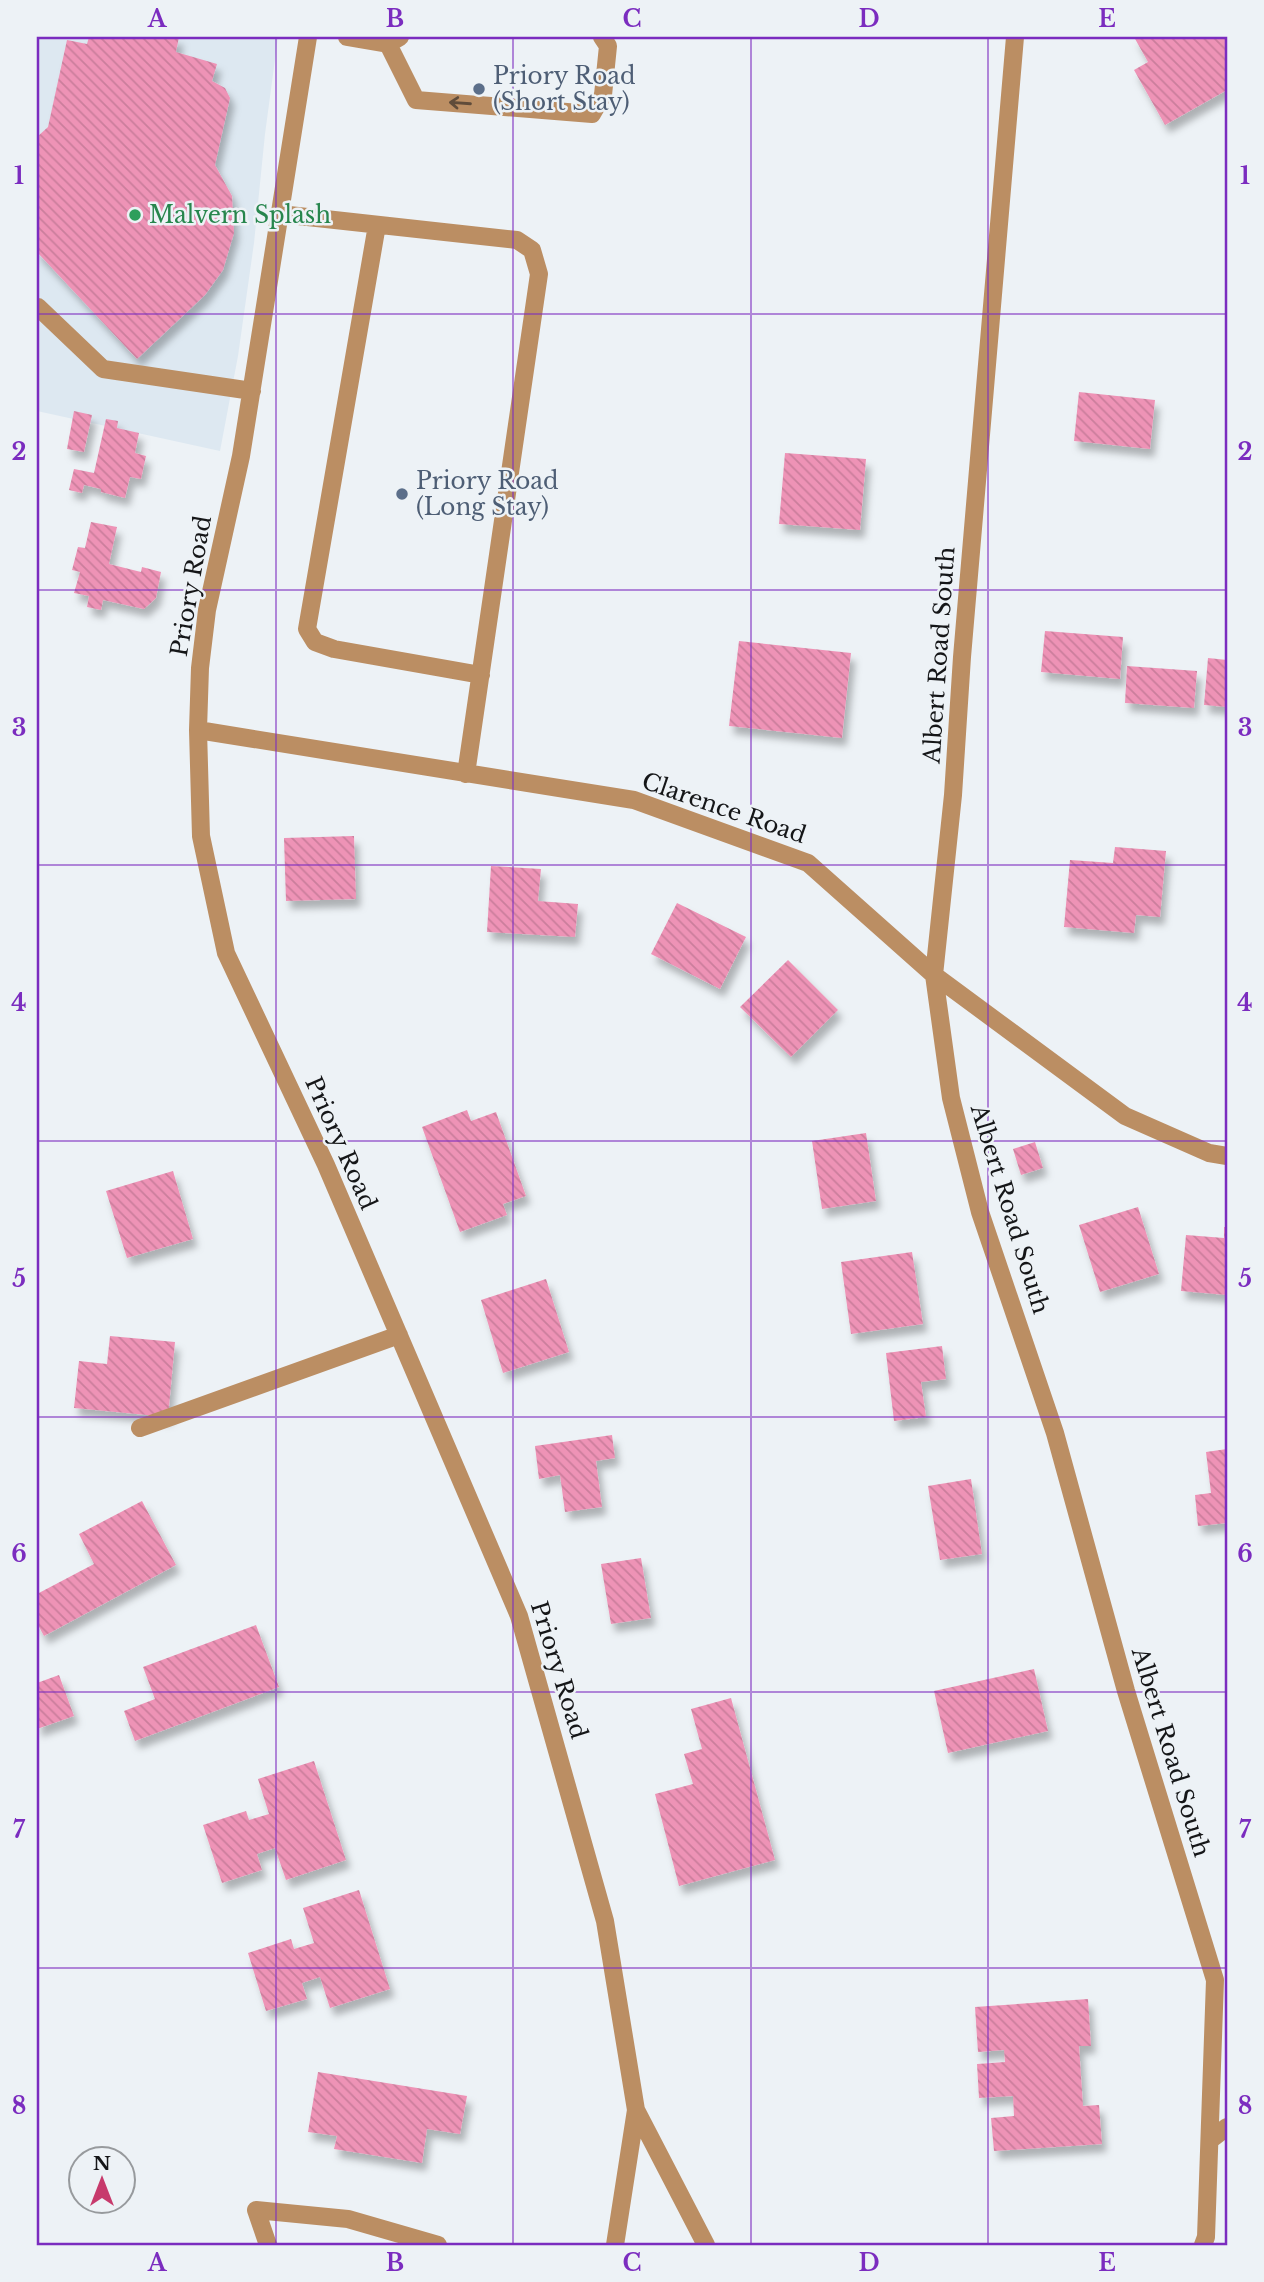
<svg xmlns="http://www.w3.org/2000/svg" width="1264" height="2282" font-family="'Libre Baskerville',serif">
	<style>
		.built { fill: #dde8f1 }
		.building { fill: url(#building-back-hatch); filter: url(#shadow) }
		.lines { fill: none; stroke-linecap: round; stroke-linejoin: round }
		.minor { stroke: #bb8e63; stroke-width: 18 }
		.oneway { stroke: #604c3a }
		.grid { fill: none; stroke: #7b2cbf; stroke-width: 2; stroke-opacity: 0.55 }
		.service-dot { fill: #5c6f8a; stroke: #edf2f6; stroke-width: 2.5 }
		.leisure-dot { fill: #2e9e5b; stroke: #edf2f6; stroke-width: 2.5 }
		.labels { text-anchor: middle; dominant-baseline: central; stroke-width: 5; stroke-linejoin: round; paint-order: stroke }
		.service-label { font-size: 23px; fill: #4e5e75; stroke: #edf2f6; text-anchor: start }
		.leisure-label { font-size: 23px; fill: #27864d; stroke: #edf2f6; text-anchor: start }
		.street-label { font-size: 23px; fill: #151618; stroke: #edf2f6 }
		.neatline { fill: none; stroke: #7b2cbf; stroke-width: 2.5 }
		.grid-label { font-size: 23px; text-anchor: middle; font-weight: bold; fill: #7b2cbf }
	</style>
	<defs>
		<pattern id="building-back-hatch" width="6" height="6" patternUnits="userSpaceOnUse" patternTransform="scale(1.75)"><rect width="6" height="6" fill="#ee93b6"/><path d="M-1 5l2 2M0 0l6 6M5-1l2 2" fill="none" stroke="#cb7e9c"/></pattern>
		<filter id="shadow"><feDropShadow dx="4.5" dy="8" stdDeviation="3.5" flood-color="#0004"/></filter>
	</defs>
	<rect width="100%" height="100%" fill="#edf2f6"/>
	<path class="built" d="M 37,37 L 278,37 L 265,134 L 254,243 L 238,356 L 220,451 L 37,411 Z"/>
	<path class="building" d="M 89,37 L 179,37 L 176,52 L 217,64 L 212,81 L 225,88 L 230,98 L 215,165 L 232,196 L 234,233 L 223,270 L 205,295 L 137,359 L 37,252 L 37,137 L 48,127 L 67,40 L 87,44 Z
		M 1134,37 L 1227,37 L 1227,90 L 1165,125 L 1134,70 L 1148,62 Z
		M 1079,392 L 1155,400 L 1150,449 L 1074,441 Z
		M 74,411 L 92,415 L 84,452 L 67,449 Z
		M 106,419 L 118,421 L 117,428 L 139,433 L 135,453 L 146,456 L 141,479 L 130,477 L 125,498 L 101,492 L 101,489 L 84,485 L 82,493 L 69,490 L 74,469 L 94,473 Z
		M 785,453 L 866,459 L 860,530 L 779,524 Z
		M 91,522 L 117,527 L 109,564 L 141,572 L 142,567 L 161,572 L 156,598 L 144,609 L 103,600 L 101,610 L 87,607 L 89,596 L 74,593 L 80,572 L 72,570 L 78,547 L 85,548 Z
		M 1045,631 L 1123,637 L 1120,679 L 1041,672 Z
		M 739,641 L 851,653 L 842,738 L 729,726 Z
		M 1208,658 L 1227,660 L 1227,707 L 1204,705 Z
		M 1127,666 L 1197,671 L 1194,708 L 1125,703 Z
		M 354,836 L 356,899 L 286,901 L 284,838 Z
		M 1115,847 L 1166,851 L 1160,917 L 1136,915 L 1134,933 L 1064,927 L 1070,860 L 1113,863 Z
		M 491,866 L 541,869 L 538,901 L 578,904 L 575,937 L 487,932 Z
		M 677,903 L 746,937 L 720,989 L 651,954 Z
		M 788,960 L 838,1010 L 791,1057 L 740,1007 Z
		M 467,1110 L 471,1121 L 496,1112 L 526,1196 L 503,1204 L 507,1215 L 460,1232 L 422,1127 Z
		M 866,1133 L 876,1201 L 822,1209 L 812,1141 Z
		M 1035,1142 L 1043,1168 L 1021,1175 L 1013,1149 Z
		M 173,1171 L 193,1239 L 127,1258 L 106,1191 Z
		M 1138,1207 L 1159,1274 L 1100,1292 L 1079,1225 Z
		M 1224,1227 L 1227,1227 L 1227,1295 L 1181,1291 L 1186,1235 L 1224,1238 Z
		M 912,1252 L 923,1324 L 851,1334 L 841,1262 Z
		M 546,1279 L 569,1352 L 503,1373 L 481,1300 Z
		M 110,1336 L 175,1342 L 168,1417 L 74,1408 L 79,1361 L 107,1364 Z
		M 942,1346 L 946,1379 L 921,1382 L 926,1417 L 894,1421 L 886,1353 Z
		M 612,1435 L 615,1458 L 596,1461 L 602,1507 L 565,1512 L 560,1475 L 539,1479 L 535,1446 Z
		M 1227,1449 L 1227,1523 L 1198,1526 L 1195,1495 L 1211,1493 L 1206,1452 Z
		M 971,1479 L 982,1554 L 940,1560 L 928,1486 Z
		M 142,1501 L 176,1565 L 44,1636 L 37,1623 L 37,1594 L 94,1564 L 79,1534 Z
		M 641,1558 L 651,1618 L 611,1624 L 601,1564 Z
		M 256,1625 L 279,1687 L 135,1741 L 124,1711 L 155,1699 L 143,1667 Z
		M 1034,1669 L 1048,1731 L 948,1753 L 934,1691 Z
		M 59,1675 L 74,1716 L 37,1729 L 37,1683 Z
		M 731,1698 L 775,1860 L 679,1886 L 655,1794 L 693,1784 L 684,1754 L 702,1749 L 691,1709 Z
		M 314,1761 L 346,1860 L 286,1880 L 275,1848 L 257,1854 L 262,1870 L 222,1883 L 203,1825 L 246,1811 L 249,1820 L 269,1814 L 258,1779 Z
		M 359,1890 L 390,1989 L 330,2008 L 320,1977 L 302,1983 L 307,1999 L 266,2011 L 248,1953 L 291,1939 L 294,1949 L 314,1943 L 303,1908 Z
		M 1088,1999 L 1091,2046 L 1079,2046 L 1083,2106 L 1099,2105 L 1102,2144 L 994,2151 L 991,2118 L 1014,2116 L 1013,2096 L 979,2098 L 977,2064 L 1005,2062 L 1004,2050 L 978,2052 L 975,2007 Z
		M 318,2072 L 467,2096 L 460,2134 L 427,2129 L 422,2163 L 334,2149 L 337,2136 L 308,2132 Z"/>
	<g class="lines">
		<path class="minor" d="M 308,37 L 241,456 L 207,610 L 200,668 L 198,730 L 201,836 L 226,953 L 326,1165 L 519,1616 L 605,1921 L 636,2110 L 615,2245
			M 347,37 L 388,44 L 400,37
			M 1015,37 L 962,657 L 953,795 L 934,975 L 951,1098 L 980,1212 L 1055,1433 L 1126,1691 L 1215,1980 L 1206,2237 L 1203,2245
			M 388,44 L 416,100 L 592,114 L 603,95 L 608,46 L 602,37
			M 280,214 L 517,240 L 532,250 L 539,274 L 466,774
			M 377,225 L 307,629 L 315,642 L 334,649 L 481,675
			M 38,307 L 103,369 L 252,391
			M 198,730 L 634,800 L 808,863 L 934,975 L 1125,1116 L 1209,1153 L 1227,1156
			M 140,1428 L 399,1335
			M 636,2110 L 706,2245
			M 1210,2140 L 1227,2127
			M 268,2245 L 256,2210 L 348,2219 L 438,2245"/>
	</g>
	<defs><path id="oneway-shaft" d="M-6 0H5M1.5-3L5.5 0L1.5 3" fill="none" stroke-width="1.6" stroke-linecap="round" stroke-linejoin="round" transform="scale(1.75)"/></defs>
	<use class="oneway" href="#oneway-shaft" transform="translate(460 103) rotate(-176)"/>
	<path class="grid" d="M 276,37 L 276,2245M 513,37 L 513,2245M 751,37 L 751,2245M 988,37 L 988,2245M 37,314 L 1227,314M 37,590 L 1227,590M 37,865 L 1227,865M 37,1141 L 1227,1141M 37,1417 L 1227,1417M 37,1692 L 1227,1692M 37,1968 L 1227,1968"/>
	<g class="service-dot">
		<circle cx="479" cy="89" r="7"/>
		<circle cx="402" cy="494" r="7"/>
	</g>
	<circle class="leisure-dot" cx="135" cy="215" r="7"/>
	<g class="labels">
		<g class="service-label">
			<text x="493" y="76">Priory Road<tspan x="493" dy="26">(Short Stay)</tspan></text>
			<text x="416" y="481">Priory Road<tspan x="416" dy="26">(Long Stay)</tspan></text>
		</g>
		<g class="leisure-label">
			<text x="149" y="215">Malvern Splash</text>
		</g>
		<g class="street-label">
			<text transform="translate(191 586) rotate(-80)">Priory Road</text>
			<text transform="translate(939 655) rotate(-86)">Albert Road South</text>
			<text transform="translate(724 808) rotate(19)">Clarence Road</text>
			<text transform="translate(341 1143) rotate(66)">Priory Road</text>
			<text transform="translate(1010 1209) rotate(73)">Albert Road South</text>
			<text transform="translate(559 1670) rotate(73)">Priory Road</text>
			<text transform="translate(1171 1752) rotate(73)">Albert Road South</text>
		</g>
	</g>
	<rect width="1264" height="2282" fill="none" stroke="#edf2f6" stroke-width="77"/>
	<g transform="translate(102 2180)"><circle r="33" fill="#edf2f6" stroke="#979a9d" stroke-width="2"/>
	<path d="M0-5L12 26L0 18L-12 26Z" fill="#c73a6c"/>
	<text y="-10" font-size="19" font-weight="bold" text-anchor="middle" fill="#151618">N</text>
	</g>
	<rect x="38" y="38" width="1188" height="2206" class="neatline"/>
	<g class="grid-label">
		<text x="157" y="27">A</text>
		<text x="395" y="27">B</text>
		<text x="632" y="27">C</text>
		<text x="869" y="27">D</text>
		<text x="1107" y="27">E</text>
		<text x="19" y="184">1</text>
		<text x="1245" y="184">1</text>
		<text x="19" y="460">2</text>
		<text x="1245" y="460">2</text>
		<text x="19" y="736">3</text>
		<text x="1245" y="736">3</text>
		<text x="19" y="1011">4</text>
		<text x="1245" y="1011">4</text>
		<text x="19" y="1287">5</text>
		<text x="1245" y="1287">5</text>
		<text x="19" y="1562">6</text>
		<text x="1245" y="1562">6</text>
		<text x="19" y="1838">7</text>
		<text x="1245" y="1838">7</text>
		<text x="19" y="2114">8</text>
		<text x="1245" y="2114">8</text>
		<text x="157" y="2271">A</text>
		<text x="395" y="2271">B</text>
		<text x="632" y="2271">C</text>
		<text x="869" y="2271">D</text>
		<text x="1107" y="2271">E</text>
	</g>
</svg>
